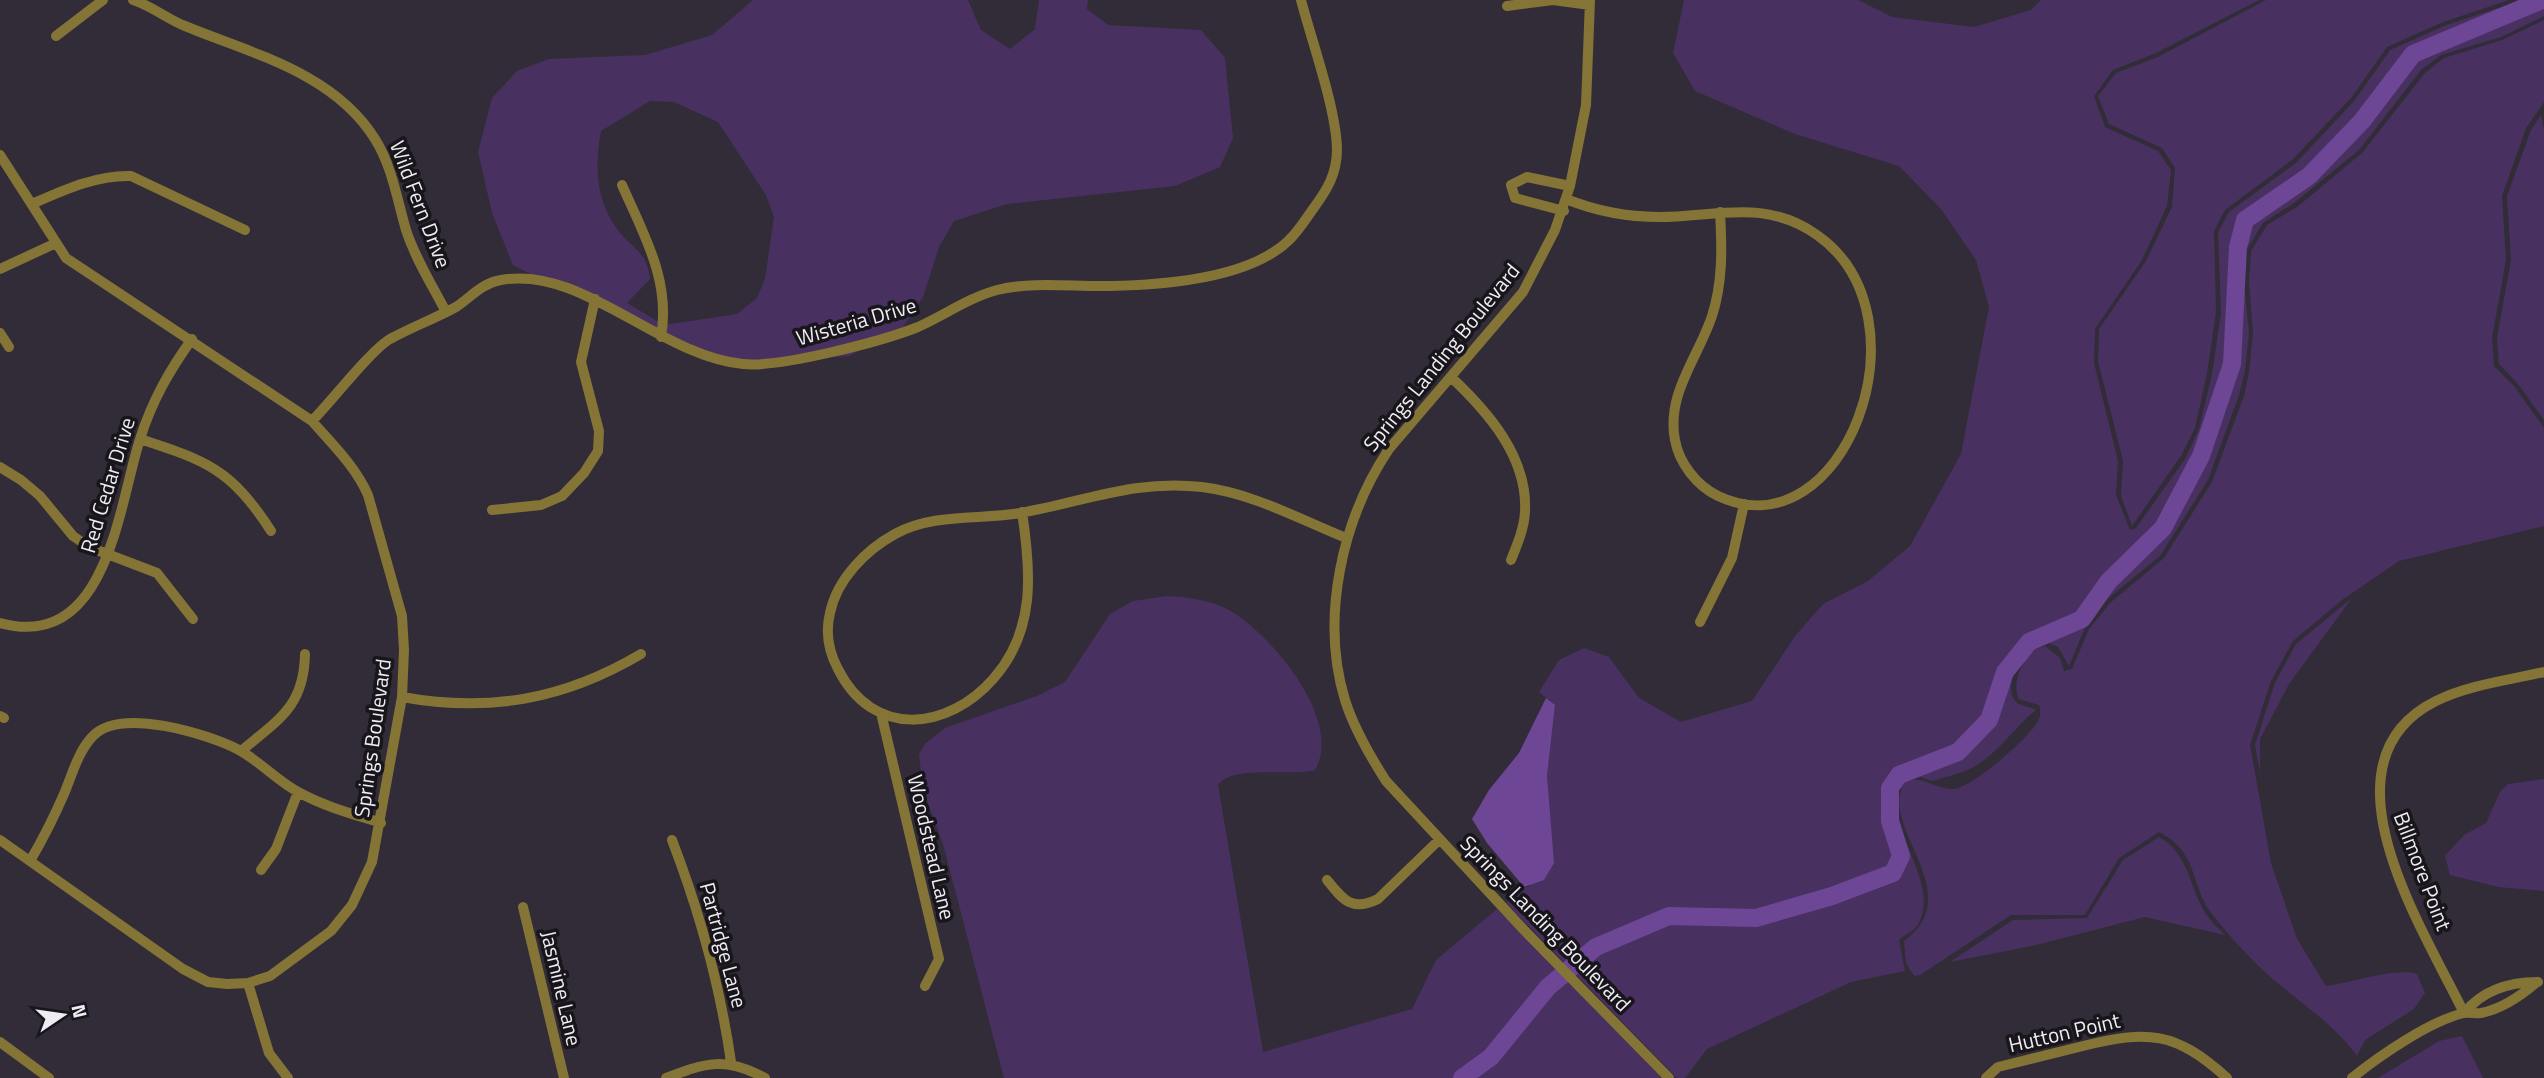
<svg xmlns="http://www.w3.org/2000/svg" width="2544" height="1078" font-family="'Titillium Web',sans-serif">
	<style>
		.green { fill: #483160; fill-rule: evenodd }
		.water { fill: #6e4696 }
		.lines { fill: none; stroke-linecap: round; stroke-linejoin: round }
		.river { stroke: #6e4696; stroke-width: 18 }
		.street { stroke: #847435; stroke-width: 10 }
		.labels { text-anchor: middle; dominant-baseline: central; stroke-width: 7; stroke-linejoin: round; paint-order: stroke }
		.street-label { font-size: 21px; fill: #f0ecf4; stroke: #18151b }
	</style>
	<rect width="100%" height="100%" fill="#312c38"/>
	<path class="green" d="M 753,0 L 968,0 L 981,30 L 1010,49 L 1035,29 L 1039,0 L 1088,0 L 1087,9 L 1108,25 L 1201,30 L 1225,58 L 1233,138 L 1220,167 L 1175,186 L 1007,204 L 954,221 L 939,247 L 923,297 L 903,327 L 849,356 L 748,363 L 708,362 L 513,265 L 492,213 L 478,152 L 492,98 L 517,71 L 549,59 L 645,55 L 712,35 ZM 650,101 L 674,102 L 718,122 L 766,195 L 774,217 L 765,279 L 757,298 L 737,314 L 664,325 L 627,303 L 650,279 C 647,249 629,248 615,226 C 595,196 595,165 601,131 Z
		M 1684,0 L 1858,0 L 1892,17 L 1974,27 L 2031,10 L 2041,0 L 2259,0 L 2156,53 L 2113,70 L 2094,96 L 2105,127 L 2158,151 L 2171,170 L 2167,206 L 2142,260 L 2095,329 L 2094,363 L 2118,461 L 2116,495 L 2130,530 L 2136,528 L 2185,459 L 2199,429 L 2212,374 L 2221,313 L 2218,232 L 2229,212 L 2296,163 L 2355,100 L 2390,50 L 2444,26 L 2522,0 L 2544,0 L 2544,16 L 2501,37 L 2441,55 L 2421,70 L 2359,150 L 2294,203 L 2263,223 L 2246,251 L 2244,283 L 2249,333 L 2245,371 L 2239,395 L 2208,480 L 2160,556 L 2106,600 L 2085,628 L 2069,666 L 2058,647 L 2047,642 C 2042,643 2035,644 2030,647 C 2018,654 2003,690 2016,702 C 2021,706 2031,707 2036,710 C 2012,729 1996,758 1967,770 C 1958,774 1945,777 1936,780 C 1925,783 1913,767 1901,779 C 1869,810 1948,883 1916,927 C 1912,932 1904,935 1899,940 L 1905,971 L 1851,982 L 1707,1049 L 1685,1078 L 1677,1078 L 1506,903 L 1524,887 L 1529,887 L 1548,818 L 1547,776 L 1555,705 L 1539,692 L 1559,660 L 1584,648 L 1609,657 L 1639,698 L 1681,722 L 1752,701 L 1795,636 L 1823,604 L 1868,581 L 1910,546 L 1961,454 L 1989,307 L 1976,260 L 1941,209 L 1899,166 L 1795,134 L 1695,91 L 1673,53 Z
		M 2266,0 L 2509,0 L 2443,22 L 2387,47 L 2351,98 L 2292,160 L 2225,210 L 2214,231 L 2216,312 L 2207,374 L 2195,428 L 2181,456 L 2132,526 L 2121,496 L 2123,461 L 2098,361 L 2099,329 L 2146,261 L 2172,207 L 2175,168 L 2162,148 L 2109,124 L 2098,96 L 2116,73 L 2158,57 Z
		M 2544,20 L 2544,102 L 2526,128 L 2502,196 L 2506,260 L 2492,338 L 2494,366 L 2514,386 L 2544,428 L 2544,526 L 2399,561 L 2342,600 L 2293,641 L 2271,681 L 2250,745 L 2271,863 L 2297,939 L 2326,986 C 2351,983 2396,967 2417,974 L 2425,993 L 2414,1009 L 2365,1040 L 2357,1056 C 2335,1025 2302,1004 2274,980 C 2252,961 2230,937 2212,914 C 2190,886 2199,852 2159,832 L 2119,858 L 2085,915 L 2011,915 L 1920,975 L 1914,976 L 1906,963 L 1904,941 C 1971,892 1874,825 1906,780 C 1923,776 1937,790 1954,789 C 1973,787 2029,738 2038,721 C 2041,715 2041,711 2039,705 L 2019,699 C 2011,683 2022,663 2032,650 L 2045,646 L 2060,658 L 2064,671 L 2072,669 L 2089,629 L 2110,603 L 2164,558 L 2212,482 L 2244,396 L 2249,372 L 2253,333 L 2249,282 L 2251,251 L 2267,225 L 2297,207 L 2362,153 L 2425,73 L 2444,58 L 2502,40 Z
		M 2541,115 L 2544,129 L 2544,420 L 2518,384 L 2499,364 L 2497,338 L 2511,260 L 2507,196 L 2531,130 Z
		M 1167,596 C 1188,597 1210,600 1229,610 C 1270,633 1344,720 1315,770 C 1290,777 1233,764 1218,785 L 1263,1052 L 1412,1009 L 1436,960 L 1497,909 L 1662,1078 L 1004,1078 L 943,844 L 923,790 L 919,754 L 925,744 L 945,728 L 1037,696 L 1065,682 L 1110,614 L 1133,601 Z
		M 2352,598 L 2289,684 L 2260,739 L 2260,772 L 2255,745 L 2275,683 L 2296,644 Z
		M 2544,779 L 2544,891 L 2498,887 L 2450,875 L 2445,856 L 2464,835 L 2486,823 L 2500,792 L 2508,784 Z
		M 2159,837 C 2189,853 2189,888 2206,914 C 2211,922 2219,928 2225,935 L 2145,917 L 2036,945 L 1950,962 L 2013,920 L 2087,918 L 2123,860 Z
		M 2462,1036 L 2483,1078 L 2378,1078 L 2439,1041 Z"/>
	<path class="water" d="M 1546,698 L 1555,705 L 1547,776 L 1554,863 L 1544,880 L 1524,887 L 1487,843 L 1472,819 L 1489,790 L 1519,753 Z"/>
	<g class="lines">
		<path class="river" d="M 1462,1078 L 1491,1057 L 1548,987 L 1596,947 L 1669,916 L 1756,918 L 1832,896 L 1893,873 L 1901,856 L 1890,821 L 1890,788 L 1899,775 L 1958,752 L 1989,720 L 2005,672 L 2029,642 L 2082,619 L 2108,582 L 2163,528 L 2201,456 L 2232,364 L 2238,247 L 2245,220 L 2309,176 L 2362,121 L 2413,54 L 2542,0"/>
		<path class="street" d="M 133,0 C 152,6 167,19 185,26 C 253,54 334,73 375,139 C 392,166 397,199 406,230 C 415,258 432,285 446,312
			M 1590,0 L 1586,105 L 1570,186 L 1555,230 L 1523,292 L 1389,449 C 1342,519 1320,618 1345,700 C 1354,729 1370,756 1386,781 L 1524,930 L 1669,1078
			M 1507,6 L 1553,0 L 1590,5
			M 56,36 L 103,0
			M 0,155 L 66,258 L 312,421 C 333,445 355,466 368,495 L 402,616 L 404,650 L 402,697 L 372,862 L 352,905 L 331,931 L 270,976 L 248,983 L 227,984 L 208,982 L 183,969 L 0,840
			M 622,185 C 644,235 671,281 661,337
			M 1566,199 C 1596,211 1626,217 1659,217 C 1716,217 1765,198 1817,235 C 1933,316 1844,555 1718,496 C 1697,486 1679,463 1675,440 C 1666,394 1698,358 1712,316 C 1723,282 1722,247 1720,212
			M 32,204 C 64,190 96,175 131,176 L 245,230
			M 1564,211 L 1515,198 L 1511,185 L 1527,177 L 1570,186
			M 0,269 L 56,243
			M 0,333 L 9,347
			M 1451,377 C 1488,412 1528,457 1525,512 C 1524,529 1517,545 1511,560
			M 312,421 C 330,403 371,350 390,339 C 412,327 434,319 456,307 C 471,297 482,283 501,280 C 582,265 659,356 743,364 C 780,368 883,341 918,327 C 945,315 968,298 997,290 C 1034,281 1073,287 1110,286 C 1163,285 1248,279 1288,241 C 1298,232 1305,220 1313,209 C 1327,190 1337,174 1337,149 C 1336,108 1312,42 1301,0
			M 140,439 C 207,461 231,469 271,531
			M 0,467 L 21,480 L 40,496 L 73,536 L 89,547 L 157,573 L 193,619
			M 492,510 L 541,505 L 562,496 L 584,473 L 598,451 L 599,431 L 581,362 L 595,299
			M 1022,512 C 1031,571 1036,630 994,678 C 948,731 873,739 838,669 C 829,652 825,633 830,613 C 837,579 866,550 895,534 C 933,513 979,520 1020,513 C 1083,502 1135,479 1202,487 C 1252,493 1299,519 1346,538
			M 1700,622 L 1732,558 L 1744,504
			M 0,623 C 107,652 118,508 140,439 C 152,401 169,371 192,339
			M 402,697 C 490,713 565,699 641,654
			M 881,713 L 939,959 L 925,986
			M 0,716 L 4,718
			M 241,751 C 278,720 304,707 305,654
			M 672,840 C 700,913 720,985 731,1062
			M 30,861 C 43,839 54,817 64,794 C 72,775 78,752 92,737 C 119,706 208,734 239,750 C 261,762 278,782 300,793 C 326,807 353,814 381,823
			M 261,870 L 276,849 L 298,792
			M 1327,880 C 1343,900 1352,912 1378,899 L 1439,840
			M 523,907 L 564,1078
			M 248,983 L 269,1053 L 288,1078
			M 2464,1013 C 2425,932 2313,762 2436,701 C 2468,685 2509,680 2544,672
			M 2464,1013 C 2482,991 2509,982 2538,982
			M 0,1042 L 49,1078
			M 666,1078 C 706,1063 725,1056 765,1078
			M 1986,1078 L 1998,1067 C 2026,1060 2054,1053 2083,1046 C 2148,1030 2175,1031 2227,1078
			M 2352,1078 C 2379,1056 2430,1021 2464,1013 C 2470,1012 2475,1014 2481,1013 C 2501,1009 2522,995 2537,982"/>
	</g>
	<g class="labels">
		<g class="street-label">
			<text transform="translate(421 204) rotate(69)">Wild Fern Drive</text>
			<text transform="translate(856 321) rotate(-16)">Wisteria Drive</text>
			<text transform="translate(1441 357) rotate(-51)">Springs Landing Boulevard</text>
			<text transform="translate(107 485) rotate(-73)">Red Cedar Drive</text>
			<text transform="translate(372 738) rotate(-82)">Springs Boulevard</text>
			<text transform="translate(932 847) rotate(77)">Woodstead Lane</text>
			<text transform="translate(2423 871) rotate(69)">Billmore Point</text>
			<text transform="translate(1546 923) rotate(46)">Springs Landing Boulevard</text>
			<text transform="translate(724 945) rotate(75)">Partridge Lane</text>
			<text transform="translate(562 988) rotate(77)">Jasmine Lane</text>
			<text transform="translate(2064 1032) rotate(-13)">Hutton Point</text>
		</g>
	</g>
	<g transform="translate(63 1015) rotate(77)" stroke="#18151b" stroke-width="5" paint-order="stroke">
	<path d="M0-5L12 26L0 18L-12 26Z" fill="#f0ecf4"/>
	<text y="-10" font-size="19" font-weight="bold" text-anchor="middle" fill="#f0ecf4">N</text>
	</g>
</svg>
